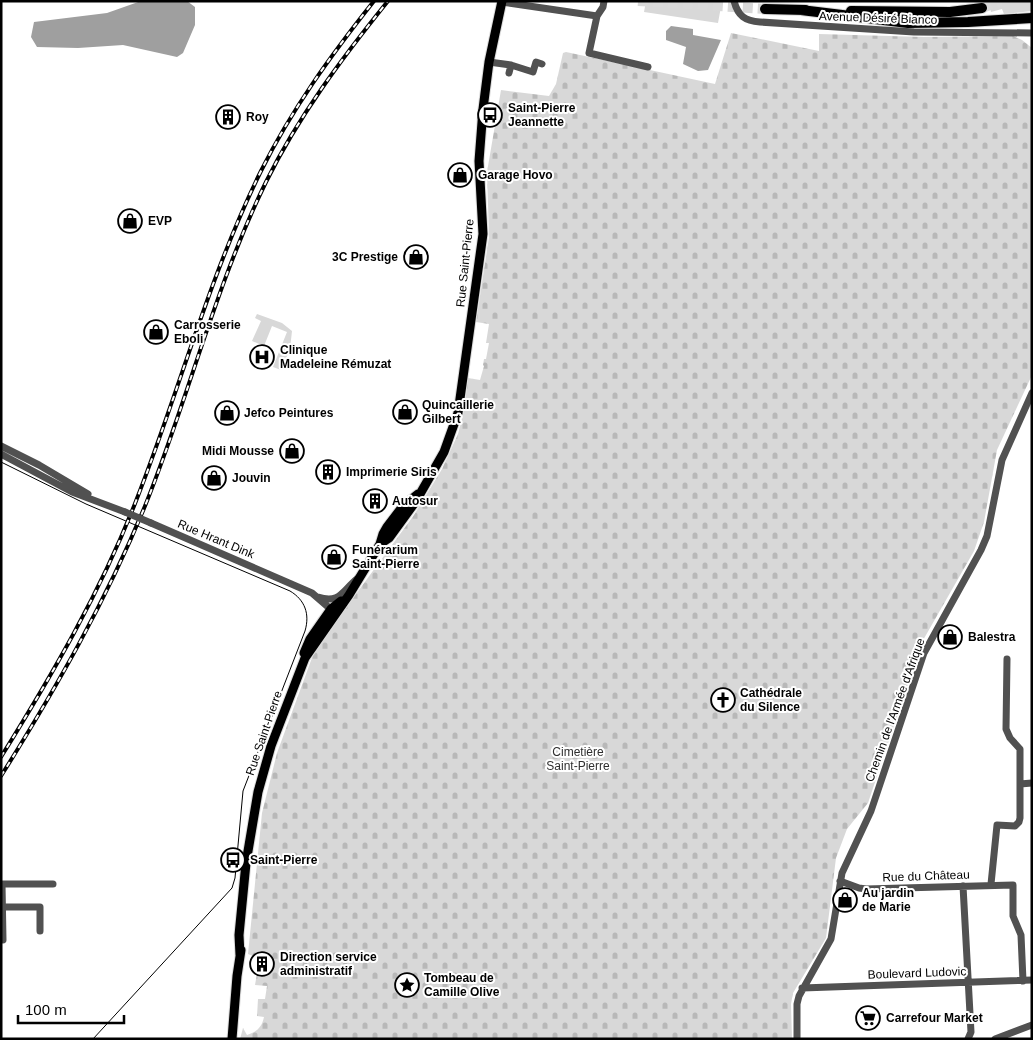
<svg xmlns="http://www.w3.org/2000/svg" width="1033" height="1040" font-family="Arial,sans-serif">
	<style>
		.green { fill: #d8d8d8 }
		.cemetery { fill: url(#cemetery-stones) }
		.water { fill: #9f9f9f }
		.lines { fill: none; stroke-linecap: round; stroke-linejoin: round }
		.highway-tunnel { stroke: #d9d9d9; stroke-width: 10; stroke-dasharray: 10 5; stroke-linecap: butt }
		.major-casing { stroke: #dbdbdb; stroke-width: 11 }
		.highway-casing { stroke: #dbdbdb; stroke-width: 12 }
		.minor { stroke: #515151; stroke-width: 7 }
		.major { stroke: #000; stroke-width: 9 }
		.highway { stroke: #000; stroke-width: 10 }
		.tram { stroke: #000; stroke-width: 1 }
		.rail-casing { stroke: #000; stroke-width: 4 }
		.rail { stroke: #fff; stroke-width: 2; stroke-dasharray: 5.5; stroke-linecap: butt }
		.minor-bridge { stroke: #515151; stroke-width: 7 }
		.labels { text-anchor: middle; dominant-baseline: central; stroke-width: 4; stroke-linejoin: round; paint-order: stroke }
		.street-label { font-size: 12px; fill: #000; stroke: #fff }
		.poi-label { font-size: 12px; font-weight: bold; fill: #000; stroke: #fff; text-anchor: start }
		.park-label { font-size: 12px; fill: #2f2f2f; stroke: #fff }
	</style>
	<defs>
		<pattern id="cemetery-stones" width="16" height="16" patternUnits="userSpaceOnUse" patternTransform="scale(1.25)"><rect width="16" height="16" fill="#d8d8d8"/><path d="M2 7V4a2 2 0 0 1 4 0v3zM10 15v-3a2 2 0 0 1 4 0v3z" fill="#b8b8b8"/></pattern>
	</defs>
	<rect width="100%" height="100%" fill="#fff"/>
	<path class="green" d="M 646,1 L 722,1 L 718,23 L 644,12 Z
		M 989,1 L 1032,1 L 1032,11 L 1004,14 L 1002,9 L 991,12 Z
		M 257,314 L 282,323 L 292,331 L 290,349 L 281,370 L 273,367 L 287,332 L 272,326 L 264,346 L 252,341 L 261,321 L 255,318 Z"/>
	<path class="cemetery" d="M 731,33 L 819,51 L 819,34 L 924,37 L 1013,36 L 1022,40 L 1032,48 L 1032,375 L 997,450 L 984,522 L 974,551 L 922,642 L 868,803 L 847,829 L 836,858 L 826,938 L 793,993 L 791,1004 L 792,1039 L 240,1039 L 243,1028 L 247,1035 C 257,1032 262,1027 264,1017 L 257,1016 L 258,999 L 265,999 L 267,986 L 255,985 L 259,962 L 255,957 L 248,954 L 262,813 L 277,753 L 313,655 L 320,643 L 414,515 L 442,469 L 458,434 L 464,411 L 468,378 L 480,380 L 484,366 L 483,365 L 484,359 L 486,359 L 489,343 L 486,343 L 489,324 L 476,322 L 489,237 L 487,172 L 501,90 L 549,96 L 556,84 L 563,53 L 566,52 L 715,84 Z"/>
	<path class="water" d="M 141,1 L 187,1 L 195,7 L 195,25 L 183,53 L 177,57 L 123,45 L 78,48 L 37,47 L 31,37 L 34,22 L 107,13 Z
		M 671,26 L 693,29 L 693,35 L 721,40 L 708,70 L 698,71 L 683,64 L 686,47 L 666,40 L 666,31 Z"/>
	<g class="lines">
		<path class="highway-tunnel" d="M 638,1 L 765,9
			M 982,8 L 1001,1"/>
		<g class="major-casing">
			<path id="major" d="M 380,544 L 389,538 L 416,501 L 444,452 L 458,413 L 483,234 L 479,161 L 483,109 L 489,62 L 502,1
				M 304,653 L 310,639 L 331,609 L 341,601
				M 240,955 L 239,935 L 246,863 L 258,792 L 271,746 L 305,658 L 349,595 L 380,544 L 383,534 L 387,527 L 403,506 L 418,494
				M 232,1039 L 237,976 L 241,950"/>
		</g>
		<g class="highway-casing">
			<path id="highway" d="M 765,9 L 806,10
				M 801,10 L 908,23 L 968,22 L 1032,18
				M 851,11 L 950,12 L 982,8"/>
		</g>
		<path class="minor" d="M 604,1 L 603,7 L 597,16 L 589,53 L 648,67
			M 734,1 C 738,16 745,21 760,22 L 914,32 L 1032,33
			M 502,2 L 597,16
			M 489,62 L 511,65 L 533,72 L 536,62 L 542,64
			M 509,73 L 511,65
			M 1,446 L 39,465 L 88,494
			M 1,454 L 72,492 L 125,512
			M 151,523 L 312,593 L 334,612
			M 318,597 C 340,604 342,591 357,579
			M 1020,784 L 1032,783
			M 840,881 L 859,888 L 866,889 L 1013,885 L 1013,916 L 1021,935 L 1023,981
			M 1,884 L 53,884
			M 2,884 L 3,940
			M 991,884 L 997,825 L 1015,826 L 1019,822 L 1020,818 L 1020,749 L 1010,738 L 1006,729 L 1007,659
			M 963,886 L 971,1032 L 968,1039
			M 2,907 L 40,907 L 40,931
			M 802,988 L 1032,980
			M 797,1039 L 797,1004 L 799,996 L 831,939 L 842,873 L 871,811 L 924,653 L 981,550 L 987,536 L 1002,460 L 1032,393
			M 995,1039 L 1032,1025"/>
		<use href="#major" class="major"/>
		<use href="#highway" class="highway"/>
		<path class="tram" d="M 1,462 L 86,504 L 290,591 C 305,600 310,614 305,631 L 243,791 L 235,878 L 232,888 L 93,1039"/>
		<g class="rail-casing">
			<path id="rail" d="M 1,757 C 52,675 101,591 136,501 C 179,392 209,276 261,171 C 292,109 331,55 374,1
				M 1,776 C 55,690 106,601 145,506 C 188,400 215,286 266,182 C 298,117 342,58 388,1"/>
		</g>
		<use href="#rail" class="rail"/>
		<path class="minor-bridge" d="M 125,512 L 151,523"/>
	</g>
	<defs>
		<g id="bus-ring" transform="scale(1.25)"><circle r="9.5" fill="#fff" stroke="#000" stroke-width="1.5"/><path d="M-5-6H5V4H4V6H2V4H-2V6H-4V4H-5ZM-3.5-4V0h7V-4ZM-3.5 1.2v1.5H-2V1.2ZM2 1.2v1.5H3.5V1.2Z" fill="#000"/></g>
		<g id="building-ring" transform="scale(1.25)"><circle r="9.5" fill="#fff" stroke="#000" stroke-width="1.5"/><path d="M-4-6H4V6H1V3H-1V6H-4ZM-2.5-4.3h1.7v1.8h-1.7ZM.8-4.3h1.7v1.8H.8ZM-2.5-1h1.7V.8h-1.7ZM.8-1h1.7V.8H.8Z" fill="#000"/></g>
		<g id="shop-ring" transform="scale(1.25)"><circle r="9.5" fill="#fff" stroke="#000" stroke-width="1.5"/><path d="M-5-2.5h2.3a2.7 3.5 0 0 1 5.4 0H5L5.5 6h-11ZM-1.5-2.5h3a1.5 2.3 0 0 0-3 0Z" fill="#000"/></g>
		<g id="hospital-ring" transform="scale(1.25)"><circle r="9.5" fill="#fff" stroke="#000" stroke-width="1.5"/><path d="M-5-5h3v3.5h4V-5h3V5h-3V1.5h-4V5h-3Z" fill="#000"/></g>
		<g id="church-ring" transform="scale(1.25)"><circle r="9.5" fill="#fff" stroke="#000" stroke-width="1.5"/><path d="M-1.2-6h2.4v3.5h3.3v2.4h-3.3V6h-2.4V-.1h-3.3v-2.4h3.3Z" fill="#000"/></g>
		<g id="sight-ring" transform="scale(1.25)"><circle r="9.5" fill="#fff" stroke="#000" stroke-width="1.5"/><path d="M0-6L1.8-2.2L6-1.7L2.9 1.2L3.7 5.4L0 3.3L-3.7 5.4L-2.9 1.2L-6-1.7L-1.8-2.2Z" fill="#000"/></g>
		<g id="supermarket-ring" transform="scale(1.25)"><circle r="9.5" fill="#fff" stroke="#000" stroke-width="1.5"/><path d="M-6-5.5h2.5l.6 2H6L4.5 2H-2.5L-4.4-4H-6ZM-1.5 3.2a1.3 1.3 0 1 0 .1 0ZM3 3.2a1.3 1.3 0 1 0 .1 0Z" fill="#000"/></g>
	</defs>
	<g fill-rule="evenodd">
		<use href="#bus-ring" x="490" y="115"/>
		<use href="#building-ring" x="228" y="117"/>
		<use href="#shop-ring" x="460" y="175"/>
		<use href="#shop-ring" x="130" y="221"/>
		<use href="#shop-ring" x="416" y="257"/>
		<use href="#shop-ring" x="156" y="332"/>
		<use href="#hospital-ring" x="262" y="357"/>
		<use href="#shop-ring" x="405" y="412"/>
		<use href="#shop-ring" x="227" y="413"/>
		<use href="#shop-ring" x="292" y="451"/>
		<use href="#building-ring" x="328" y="472"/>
		<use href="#shop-ring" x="214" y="478"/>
		<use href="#building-ring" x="375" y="501"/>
		<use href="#shop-ring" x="334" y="557"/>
		<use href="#shop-ring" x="950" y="637"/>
		<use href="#church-ring" x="723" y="700"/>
		<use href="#bus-ring" x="233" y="860"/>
		<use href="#shop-ring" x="845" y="900"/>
		<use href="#building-ring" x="262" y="964"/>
		<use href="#sight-ring" x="407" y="985"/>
		<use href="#supermarket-ring" x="868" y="1018"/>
	</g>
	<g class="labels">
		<g class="street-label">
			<text transform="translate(878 18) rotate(2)">Avenue Désiré Bianco</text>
			<text transform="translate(465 263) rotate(-84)">Rue Saint-Pierre</text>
			<text transform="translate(216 539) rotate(23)">Rue Hrant Dink</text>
			<text transform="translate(895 710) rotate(-70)">Chemin de l'Armée d'Afrique</text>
			<text transform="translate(264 733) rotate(-71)">Rue Saint-Pierre</text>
			<text transform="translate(926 876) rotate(-2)">Rue du Château</text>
			<text transform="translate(917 973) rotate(-2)">Boulevard Ludovic</text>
		</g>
		<g class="poi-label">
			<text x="508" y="108">Saint-Pierre<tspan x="508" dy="14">Jeannette</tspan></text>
			<text x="246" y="117">Roy</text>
			<text x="478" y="175">Garage Hovo</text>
			<text x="148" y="221">EVP</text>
			<text x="398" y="257" text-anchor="end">3C Prestige</text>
			<text x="174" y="325">Carrosserie<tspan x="174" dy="14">Eboli</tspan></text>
			<text x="280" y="350">Clinique<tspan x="280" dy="14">Madeleine Rémuzat</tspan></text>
			<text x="422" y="405">Quincaillerie<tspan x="422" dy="14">Gilbert</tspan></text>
			<text x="244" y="413">Jefco Peintures</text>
			<text x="274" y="451" text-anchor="end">Midi Mousse</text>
			<text x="346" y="472">Imprimerie Siris</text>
			<text x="232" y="478">Jouvin</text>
			<text x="392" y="501">Autosur</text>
			<text x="352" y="550">Funérarium<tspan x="352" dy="14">Saint-Pierre</tspan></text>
			<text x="968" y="637">Balestra</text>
			<text x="740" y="693">Cathédrale<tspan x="740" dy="14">du Silence</tspan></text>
			<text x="250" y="860">Saint-Pierre</text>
			<text x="862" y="893">Au jardin<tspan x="862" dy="14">de Marie</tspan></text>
			<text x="280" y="957">Direction service<tspan x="280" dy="14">administratif</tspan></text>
			<text x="424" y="978">Tombeau de<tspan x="424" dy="14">Camille Olive</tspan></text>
			<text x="886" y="1018">Carrefour Market</text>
		</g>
		<g class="park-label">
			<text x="578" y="752">Cimetière<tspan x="578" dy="14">Saint-Pierre</tspan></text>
		</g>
	</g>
	<rect width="1033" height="1040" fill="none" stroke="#000000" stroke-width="5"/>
	<path d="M18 1015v8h106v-8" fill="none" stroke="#000000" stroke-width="2.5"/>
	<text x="25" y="1015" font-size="15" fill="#000000" stroke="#ffffff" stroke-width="4" paint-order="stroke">100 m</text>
</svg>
